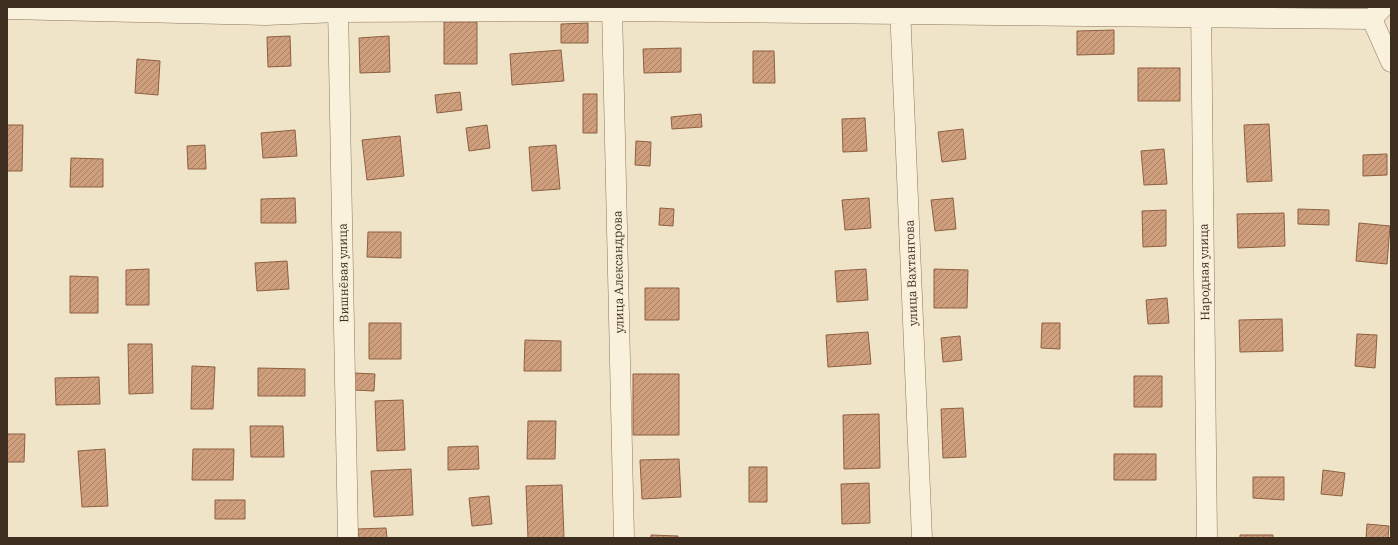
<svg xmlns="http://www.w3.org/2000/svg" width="1398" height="545" font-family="'IBM Plex Serif',serif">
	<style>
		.building { fill: url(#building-hatch); stroke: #8d5f41 }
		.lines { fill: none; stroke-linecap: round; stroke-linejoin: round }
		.minor-casing { stroke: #8d765c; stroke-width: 21 }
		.minor { stroke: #faf1dc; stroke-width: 20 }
		.labels { text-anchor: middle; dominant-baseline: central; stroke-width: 3; stroke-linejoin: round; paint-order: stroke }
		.street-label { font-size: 12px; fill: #3d2e20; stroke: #f7eed8 }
	</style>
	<defs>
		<pattern id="building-hatch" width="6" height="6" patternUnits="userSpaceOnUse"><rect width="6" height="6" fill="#cf9f7d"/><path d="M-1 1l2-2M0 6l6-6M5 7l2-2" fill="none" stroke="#a98266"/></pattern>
	</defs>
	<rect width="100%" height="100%" fill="#f0e4c8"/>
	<path class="building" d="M 444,22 L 477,22 L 477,64 L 444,64 Z
		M 588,23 L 588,43 L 561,43 L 561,24 Z
		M 1114,30 L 1114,54 L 1077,55 L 1077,31 Z
		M 290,36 L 291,66 L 268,67 L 267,37 Z
		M 389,36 L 390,72 L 360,73 L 359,38 Z
		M 681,48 L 681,72 L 644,73 L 643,49 Z
		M 561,50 L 564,81 L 512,85 L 510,54 Z
		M 753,51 L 774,51 L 775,83 L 753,83 Z
		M 137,59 L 160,61 L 158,95 L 135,93 Z
		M 1138,68 L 1180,68 L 1180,101 L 1138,101 Z
		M 460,92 L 462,110 L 437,113 L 435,95 Z
		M 583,94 L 597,94 L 597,133 L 583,133 Z
		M 701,114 L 702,127 L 672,129 L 671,117 Z
		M 865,118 L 867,151 L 843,152 L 842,119 Z
		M 1269,124 L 1272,181 L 1247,182 L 1244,125 Z
		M 7,125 L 23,125 L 22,171 L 7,171 Z
		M 487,125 L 490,148 L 469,151 L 466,128 Z
		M 963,129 L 966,159 L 942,162 L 938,132 Z
		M 295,130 L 297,156 L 263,158 L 261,133 Z
		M 400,136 L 404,176 L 367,180 L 362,140 Z
		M 636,141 L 651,142 L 650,166 L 635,165 Z
		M 205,145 L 206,169 L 188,169 L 187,146 Z
		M 556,145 L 560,189 L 532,191 L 529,147 Z
		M 1164,149 L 1167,184 L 1144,185 L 1141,151 Z
		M 1387,154 L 1387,175 L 1363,176 L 1363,155 Z
		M 71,158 L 103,159 L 103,187 L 70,187 Z
		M 295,198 L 296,223 L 261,223 L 261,199 Z
		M 869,198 L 871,228 L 845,230 L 842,200 Z
		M 953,198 L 956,229 L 935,231 L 931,200 Z
		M 660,208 L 674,209 L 673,226 L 659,225 Z
		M 1298,209 L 1329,210 L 1329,225 L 1298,224 Z
		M 1166,210 L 1166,246 L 1143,247 L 1142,211 Z
		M 1284,213 L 1285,246 L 1238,248 L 1237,214 Z
		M 1359,223 L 1390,226 L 1387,264 L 1356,261 Z
		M 368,232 L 401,232 L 401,258 L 367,257 Z
		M 287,261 L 289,289 L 257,291 L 255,263 Z
		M 149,269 L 149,305 L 126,305 L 126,270 Z
		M 866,269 L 868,300 L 837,302 L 835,271 Z
		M 934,269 L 968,270 L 967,308 L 934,308 Z
		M 70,276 L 98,277 L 98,313 L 70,313 Z
		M 645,288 L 679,288 L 679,320 L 645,320 Z
		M 1167,298 L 1169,323 L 1148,324 L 1146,300 Z
		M 1282,319 L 1283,351 L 1240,352 L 1239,320 Z
		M 369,323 L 401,323 L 401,359 L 369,359 Z
		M 1042,323 L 1060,323 L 1060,349 L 1041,348 Z
		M 868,332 L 871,364 L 828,367 L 826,335 Z
		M 1357,334 L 1377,335 L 1375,368 L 1355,366 Z
		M 960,336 L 962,360 L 943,362 L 941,338 Z
		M 525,340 L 561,341 L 561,371 L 524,371 Z
		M 128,344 L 152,344 L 153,393 L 129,394 Z
		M 192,366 L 215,367 L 213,409 L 191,409 Z
		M 258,368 L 305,369 L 305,396 L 258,396 Z
		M 354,373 L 375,374 L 374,391 L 354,390 Z
		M 633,374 L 679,374 L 679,435 L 633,435 Z
		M 1134,376 L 1162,376 L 1162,407 L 1134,407 Z
		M 99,377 L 100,404 L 56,405 L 55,378 Z
		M 403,400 L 405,450 L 377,451 L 375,401 Z
		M 963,408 L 966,457 L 943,458 L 941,409 Z
		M 879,414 L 880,468 L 844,469 L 843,415 Z
		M 528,421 L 556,421 L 555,459 L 527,459 Z
		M 250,426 L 283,426 L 284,457 L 251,457 Z
		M 7,434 L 25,434 L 24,462 L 7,462 Z
		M 478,446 L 479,469 L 448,470 L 448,447 Z
		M 105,449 L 108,506 L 82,507 L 78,451 Z
		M 193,449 L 234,449 L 233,480 L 192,480 Z
		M 1114,454 L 1156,454 L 1156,480 L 1114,480 Z
		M 679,459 L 681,497 L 642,499 L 640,460 Z
		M 749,467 L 767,467 L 767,502 L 749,502 Z
		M 411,469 L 413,515 L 374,517 L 371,471 Z
		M 1323,470 L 1345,473 L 1342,496 L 1321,494 Z
		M 1253,477 L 1284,477 L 1284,500 L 1253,498 Z
		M 869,483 L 870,523 L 842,524 L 841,484 Z
		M 562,485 L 564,538 L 528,538 L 526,486 Z
		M 489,496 L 492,524 L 472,526 L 469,498 Z
		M 215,500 L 245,500 L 245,519 L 215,519 Z
		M 1367,524 L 1389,526 L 1388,538 L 1366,538 Z
		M 386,528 L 387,538 L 358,538 L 358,529 Z
		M 651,535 L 678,536 L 678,538 L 651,538 Z
		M 1240,535 L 1273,535 L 1273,538 L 1240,538 Z"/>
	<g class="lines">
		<g class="minor-casing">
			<path id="minor" d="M 338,7 L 348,538
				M 612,7 L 624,538
				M 900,7 L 922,538
				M 1201,7 L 1207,538
				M 1383,7 L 1372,19 L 1391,62
				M 7,9 L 266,15 L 338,12 L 612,11 L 1372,19"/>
		</g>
		<use href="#minor" class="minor"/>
	</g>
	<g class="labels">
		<g class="street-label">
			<text transform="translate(618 272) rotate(-91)">улица Александрова</text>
			<text transform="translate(1204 272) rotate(-91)">Народная улица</text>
			<text transform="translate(343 273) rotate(-91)">Вишнёвая улица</text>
			<text transform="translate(911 273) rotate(-92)">улица Вахтангова</text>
		</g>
	</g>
	<rect width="1398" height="545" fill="none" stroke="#3d2e20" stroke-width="16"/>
</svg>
